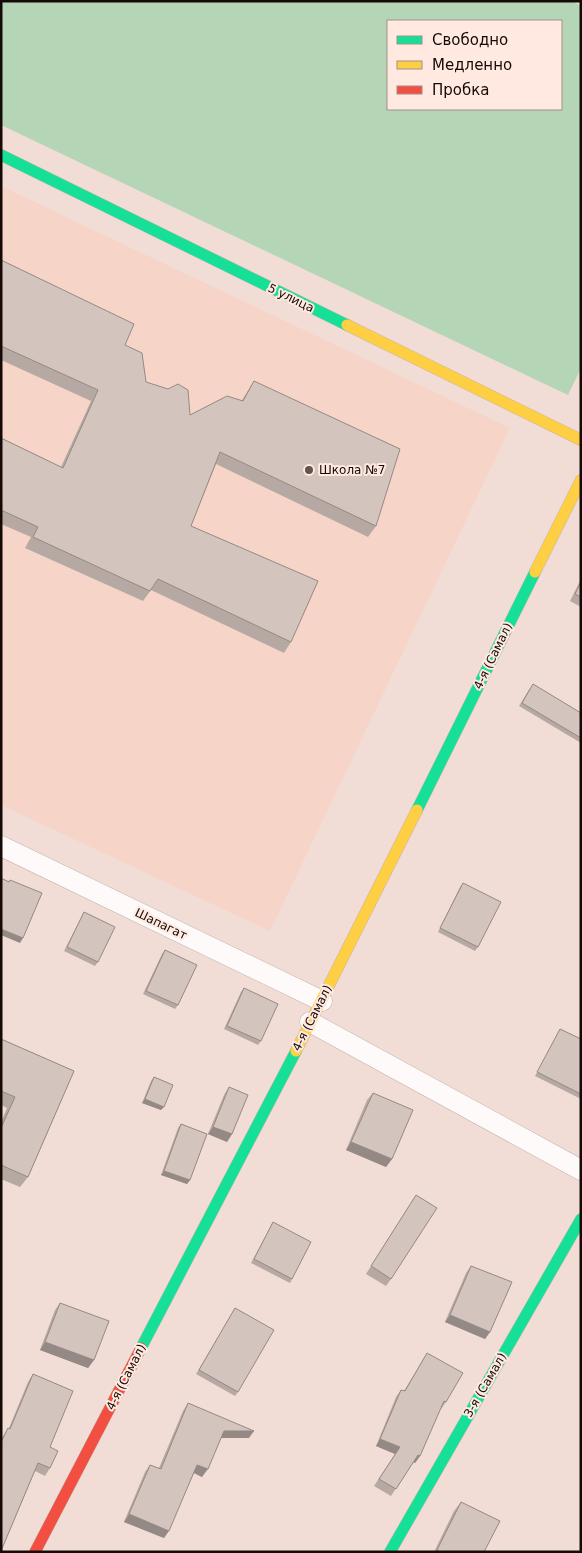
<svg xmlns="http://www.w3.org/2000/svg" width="582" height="1553" font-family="'DejaVu Sans',sans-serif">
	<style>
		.built { fill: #f6d5c8 }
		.green { fill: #b4d6b7; fill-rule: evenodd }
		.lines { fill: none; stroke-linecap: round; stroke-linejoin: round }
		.street-casing { stroke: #c4b5ae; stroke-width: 21 }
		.fast-casing { stroke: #c4b5ae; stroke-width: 12 }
		.slow-casing { stroke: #c4b5ae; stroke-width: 12 }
		.jam-casing { stroke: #c4b5ae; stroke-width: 12 }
		.street { stroke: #fdfaf9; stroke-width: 20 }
		.fast { stroke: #16e098; stroke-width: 11 }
		.slow { stroke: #ffcf43; stroke-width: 11 }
		.jam { stroke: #f24e42; stroke-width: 11 }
		.wall { fill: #b6a9a3 }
		.shaded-wall { fill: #948985 }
		.building { fill: #d4c4be; stroke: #948985 }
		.poi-dot { fill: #62544e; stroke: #ffe9e0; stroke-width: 2 }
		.labels { text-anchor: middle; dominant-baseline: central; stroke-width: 4; stroke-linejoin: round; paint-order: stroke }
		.street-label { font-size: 12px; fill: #150a06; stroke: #ffe9e0 }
		.poi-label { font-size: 12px; fill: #150a06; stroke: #ffe9e0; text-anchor: start }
	</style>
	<rect width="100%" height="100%" fill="#f1ddd5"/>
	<path class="built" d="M 1,186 L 510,428 L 270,931 L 1,805 Z"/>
	<path class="green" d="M 1,1 L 572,1 L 581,6 L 581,368 L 568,395 L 1,125 ZM 388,21 L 561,21 L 561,109 L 388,109 Z"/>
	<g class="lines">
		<g class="street-casing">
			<path id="street" d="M 1,846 L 322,1001
				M 310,1022 L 581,1170"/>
		</g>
		<g class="fast-casing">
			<path id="fast" d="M 1,155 L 347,325
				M 417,810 L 535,572
				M 141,1348 L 296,1051
				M 390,1552 L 581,1219"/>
		</g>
		<g class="slow-casing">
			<path id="slow" d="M 347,325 L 581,440
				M 535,572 L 581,480
				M 296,1051 L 417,810"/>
		</g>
		<g class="jam-casing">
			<path id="jam" d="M 35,1552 L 141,1348"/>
		</g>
		<use href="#street" class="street"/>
		<use href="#fast" class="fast"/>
		<use href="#slow" class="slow"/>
		<use href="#jam" class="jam"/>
	</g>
	<path class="wall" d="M 1,260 L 125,345 L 146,382 L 190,415 L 242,400 L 254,381 L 376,526 L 368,537 L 216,464 L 191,526 L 291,642 L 284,653 L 151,590 L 143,601 L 25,548 L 31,537 L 1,524 L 1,438 L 61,467 L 91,401 L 1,360 Z
		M 581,579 L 581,607 L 570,601 Z
		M 530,688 L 581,713 L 581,743 L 519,706 Z
		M 463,883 L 478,947 L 475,951 L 438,932 L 460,887 Z
		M 84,912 L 98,962 L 95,966 L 64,951 L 82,916 Z
		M 165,950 L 178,1005 L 175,1009 L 143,994 L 162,954 Z
		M 244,988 L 261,1041 L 258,1045 L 224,1029 L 241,992 Z
		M 560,1029 L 581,1039 L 581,1099 L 535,1076 Z
		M 1,1039 L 74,1071 L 28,1177 L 20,1187 L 1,1179 L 1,1122 L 7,1108 L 1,1105 Z
		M 154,1077 L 161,1110 L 142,1103 L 151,1081 Z
		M 229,1087 L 232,1134 L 227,1142 L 208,1134 L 224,1095 Z
		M 373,1093 L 392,1159 L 386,1167 L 346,1150 L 367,1100 Z
		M 181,1124 L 190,1180 L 187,1184 L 161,1175 L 178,1128 Z
		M 416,1195 L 391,1279 L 386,1286 L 366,1274 Z
		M 273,1222 L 292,1279 L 290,1283 L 251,1263 Z
		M 471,1266 L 490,1332 L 485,1339 L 445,1322 L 466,1273 Z
		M 60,1303 L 94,1360 L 88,1368 L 40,1350 L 55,1310 Z
		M 235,1308 L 238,1392 L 235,1396 L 196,1374 Z
		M 427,1353 L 446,1402 L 441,1409 L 440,1408 L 420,1456 L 415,1463 L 413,1462 L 391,1496 L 374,1486 L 395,1454 L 376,1446 L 396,1397 L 401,1390 L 404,1391 Z
		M 33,1374 L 50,1447 L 50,1468 L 45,1476 L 35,1471 L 1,1551 L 1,1439 L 9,1428 L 28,1382 Z
		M 188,1403 L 249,1438 L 221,1438 L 202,1477 L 194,1473 L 164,1538 L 124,1522 L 145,1472 L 150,1465 L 159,1468 L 183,1411 Z
		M 461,1502 L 484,1552 L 434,1552 L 454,1511 Z"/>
	<path class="shaded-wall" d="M 1,929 L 23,938 L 20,943 L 1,935 Z
		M 145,1099 L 164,1107 L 161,1110 L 142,1103 Z
		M 213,1127 L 232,1134 L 227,1142 L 208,1134 Z
		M 351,1142 L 392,1159 L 386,1167 L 346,1150 Z
		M 164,1171 L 190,1180 L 187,1184 L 161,1175 Z
		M 450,1315 L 490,1332 L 485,1339 L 445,1322 Z
		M 45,1342 L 94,1360 L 88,1368 L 40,1350 Z
		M 224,1431 L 254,1431 L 249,1438 L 219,1438 Z
		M 380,1439 L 400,1447 L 395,1454 L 376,1446 Z
		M 418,1455 L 420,1456 L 415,1463 L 413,1462 Z
		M 197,1465 L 208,1469 L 202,1477 L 192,1472 Z
		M 129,1514 L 169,1531 L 164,1538 L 124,1522 Z"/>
	<path class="building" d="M 1,260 L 134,324 L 125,345 L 142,353 L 146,382 L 168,389 L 178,384 L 188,390 L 190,415 L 227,396 L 243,401 L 254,381 L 400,449 L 376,526 L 220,452 L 191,526 L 318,581 L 291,642 L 158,579 L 150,591 L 33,537 L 38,527 L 1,510 L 1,438 L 63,468 L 98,390 L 1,346 Z
		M 581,582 L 581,597 L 575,594 Z
		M 533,684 L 581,713 L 581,738 L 522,703 Z
		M 1,878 L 9,882 L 10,880 L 42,893 L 23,938 L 1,929 Z
		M 463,883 L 501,902 L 478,947 L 440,928 Z
		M 84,912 L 115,927 L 98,962 L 67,947 Z
		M 165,950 L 197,965 L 178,1005 L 146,991 Z
		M 244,988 L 278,1004 L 261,1041 L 227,1026 Z
		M 560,1029 L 581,1039 L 581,1094 L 537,1072 Z
		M 1,1039 L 74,1071 L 28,1177 L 1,1165 L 1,1128 L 15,1097 L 1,1091 Z
		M 154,1077 L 173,1085 L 164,1107 L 145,1099 Z
		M 229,1087 L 248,1095 L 232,1134 L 213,1127 Z
		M 373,1093 L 413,1110 L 392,1159 L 351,1142 Z
		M 181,1124 L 207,1134 L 190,1180 L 164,1171 Z
		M 416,1195 L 437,1208 L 391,1279 L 371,1266 Z
		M 273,1222 L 311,1242 L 292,1279 L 254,1259 Z
		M 471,1266 L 512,1282 L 490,1332 L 450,1315 Z
		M 60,1303 L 109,1321 L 94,1360 L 45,1342 Z
		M 235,1308 L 274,1330 L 238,1392 L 199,1370 Z
		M 427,1353 L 463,1373 L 446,1402 L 444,1401 L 420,1456 L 418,1455 L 396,1489 L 379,1479 L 400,1447 L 380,1439 L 401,1390 L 405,1391 Z
		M 33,1374 L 73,1391 L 50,1447 L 58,1451 L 50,1468 L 38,1463 L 1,1551 L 1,1442 L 8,1428 L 10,1429 Z
		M 188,1403 L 254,1431 L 224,1431 L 208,1469 L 197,1465 L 169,1531 L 129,1514 L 150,1465 L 161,1469 Z
		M 461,1502 L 500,1521 L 484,1552 L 438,1552 L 439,1551 L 437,1550 Z"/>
	<circle class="poi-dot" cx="309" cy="470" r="5"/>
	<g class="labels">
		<g class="street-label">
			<text transform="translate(291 298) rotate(26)">5 улица</text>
			<text transform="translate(493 656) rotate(-64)">4-я (Самал)</text>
			<text transform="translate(161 924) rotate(26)">Шапагат</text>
			<text transform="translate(312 1018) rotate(-63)">4-я (Самал)</text>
			<text transform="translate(126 1377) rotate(-63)">4-я (Самал)</text>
			<text transform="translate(485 1385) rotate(-60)">3-я (Самал)</text>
		</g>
		<g class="poi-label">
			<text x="319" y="470">Школа №7</text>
		</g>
	</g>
	<rect width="582" height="1553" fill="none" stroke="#150a06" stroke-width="5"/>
	<rect x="387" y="20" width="175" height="90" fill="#ffe9e0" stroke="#a19089"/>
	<rect x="397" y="36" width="25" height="8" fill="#16e098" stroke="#a19089"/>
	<text x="432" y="45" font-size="15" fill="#150a06">Свободно</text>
	<rect x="397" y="61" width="25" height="8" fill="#ffcf43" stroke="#a19089"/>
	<text x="432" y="70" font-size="15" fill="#150a06">Медленно</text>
	<rect x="397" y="86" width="25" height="8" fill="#f24e42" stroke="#a19089"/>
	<text x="432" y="95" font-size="15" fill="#150a06">Пробка</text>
</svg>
